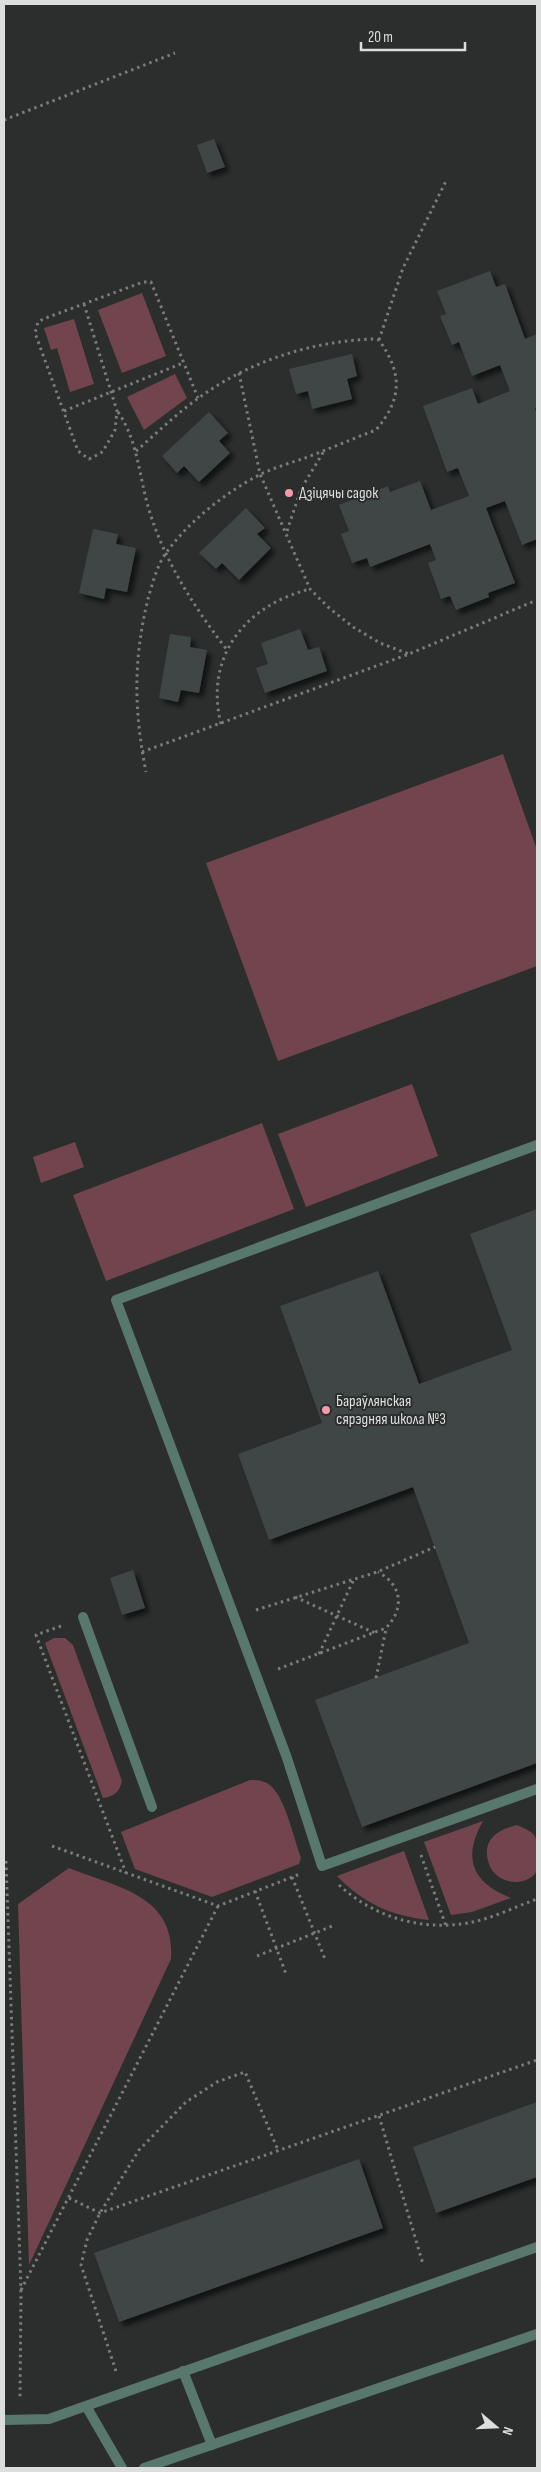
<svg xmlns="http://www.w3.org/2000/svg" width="541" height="2472" font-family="'Sofia Sans Condensed',sans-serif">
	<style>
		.green { fill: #72454e }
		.building { fill: #414544; filter: url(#shadow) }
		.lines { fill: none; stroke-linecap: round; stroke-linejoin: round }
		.path { stroke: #7a7c7c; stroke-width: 3; stroke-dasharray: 2.5 4; stroke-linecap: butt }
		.service { stroke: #58786e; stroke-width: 10 }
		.poi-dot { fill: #f39aab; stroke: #2b2e2d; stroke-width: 2 }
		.labels { text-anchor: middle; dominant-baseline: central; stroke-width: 4; stroke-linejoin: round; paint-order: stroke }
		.poi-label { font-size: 16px; fill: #dcdede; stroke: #2b2e2d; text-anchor: start }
	</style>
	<defs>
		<filter id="shadow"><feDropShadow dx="4.5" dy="4.5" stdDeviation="2.5" flood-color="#0009"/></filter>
	</defs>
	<rect width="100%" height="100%" fill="#2b2e2d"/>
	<path class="green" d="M 142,293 L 166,356 L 122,373 L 98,310 Z
		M 74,319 L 94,384 L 70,392 L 57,348 L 51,350 L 44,328 Z
		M 175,374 L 187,398 L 144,430 L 127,397 Z
		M 503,754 L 537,850 L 537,966 L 278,1061 L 206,863 Z
		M 412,1084 L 438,1156 L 306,1207 L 278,1134 Z
		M 262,1123 L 294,1209 L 106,1281 L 73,1195 Z
		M 75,1142 L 84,1167 L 41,1183 L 33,1157 Z
		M 54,1638 L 65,1638 L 73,1645 L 122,1781 C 119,1793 114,1796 103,1798 L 45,1643 Z
		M 250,1780 C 258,1780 266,1781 272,1787 C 286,1801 294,1839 301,1858 L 299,1864 L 212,1897 L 135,1869 L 121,1832 Z
		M 483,1821 C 462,1858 472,1883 511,1898 L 472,1912 L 451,1915 L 424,1842 Z
		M 517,1825 C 523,1828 530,1830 534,1835 C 539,1841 541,1869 534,1875 C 520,1888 495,1882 489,1864 C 481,1841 496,1830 517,1825 Z
		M 404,1851 L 429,1920 C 391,1916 363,1903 337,1876 Z
		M 69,1868 C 116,1887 176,1895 171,1959 L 29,2265 L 18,1904 Z"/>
	<path class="building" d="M 214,139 L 225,167 L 207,173 L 197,145 Z
		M 490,271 L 496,287 L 505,284 L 525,339 L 537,334 L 537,407 L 535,408 L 537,415 L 537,539 L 522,545 L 505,501 L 486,508 L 515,583 L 488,593 L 489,597 L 456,610 L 450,596 L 441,599 L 428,563 L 436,560 L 430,544 L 370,567 L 367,558 L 352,563 L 341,534 L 349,531 L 339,505 L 388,486 L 390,492 L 420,481 L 431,510 L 469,496 L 458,468 L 447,472 L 423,406 L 472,388 L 478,404 L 510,391 L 500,365 L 472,376 L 459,342 L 452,345 L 440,316 L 446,314 L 437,291 Z
		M 352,354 L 357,376 L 347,379 L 352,399 L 312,409 L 308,391 L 296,394 L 289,369 Z
		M 209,412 L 228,433 L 219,441 L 230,453 L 199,482 L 184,466 L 177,473 L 162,456 Z
		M 246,508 L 265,528 L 257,534 L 271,548 L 239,580 L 222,563 L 216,569 L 199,553 Z
		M 93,529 L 118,534 L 116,544 L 136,548 L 127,592 L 106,588 L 104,599 L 79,593 Z
		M 300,629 L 308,650 L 319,647 L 327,671 L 265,693 L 256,668 L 268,664 L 261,643 Z
		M 170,634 L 191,637 L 190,647 L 207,650 L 199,693 L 181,690 L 178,702 L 159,698 Z
		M 537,1209 L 537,1763 L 362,1827 L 315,1700 L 469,1643 L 413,1487 L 269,1540 L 238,1454 L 322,1423 L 280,1306 L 378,1271 L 419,1384 L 512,1350 L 470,1234 Z
		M 133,1570 L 145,1608 L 122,1615 L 110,1578 Z
		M 537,2102 L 537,2177 L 436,2213 L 413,2147 Z
		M 359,2159 L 383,2228 L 119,2322 L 94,2253 Z"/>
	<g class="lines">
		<path class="path" d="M 4,120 L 175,53
			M 84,304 L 117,411 L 115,430 L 106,446 L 101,453 L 89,459 L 78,451 L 35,333 L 38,322 L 43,319 L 143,282 L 151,282 L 198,398
			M 379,340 L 403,268 L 446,181
			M 239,373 L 260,474 L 310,589 L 328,607 L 353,627 L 380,643 L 409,654
			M 64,411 L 183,363
			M 118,412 C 138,441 139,476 149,510 C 165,562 194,607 227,650
			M 136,451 C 157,433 177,413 200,397 C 250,361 310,342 371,339 L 379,340 C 403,374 402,399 376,430 C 352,439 329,449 305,458 C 290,463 273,468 259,475 C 225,493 188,522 166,553 C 157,565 152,585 148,599 C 133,660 134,711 146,772
			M 287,531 L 301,489 L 324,451
			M 221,724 C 204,656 246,605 310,589
			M 142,752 L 409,654 L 537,600
			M 295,1597 L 375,1633
			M 256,1610 L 377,1572 L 435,1547
			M 61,1626 L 36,1635 L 126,1873
			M 319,1654 L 354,1579
			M 278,1669 L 386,1628 C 405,1608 402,1585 378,1572
			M 376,1678 L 386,1629
			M 52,1846 L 218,1906 L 300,1874
			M 421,1855 L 446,1926
			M 6,1861 L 21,2290 L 20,2398
			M 292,1877 L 325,1959
			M 339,1885 C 374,1917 420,1931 468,1923 C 491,1919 515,1907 537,1899
			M 255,1891 L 286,1974
			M 257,1956 L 335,1925
			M 379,2116 L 423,2264
			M 69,2198 L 100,2213 L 537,2060
			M 21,2290 L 218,1906
			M 116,2371 L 81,2265 L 87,2240 L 100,2213 L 139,2150 L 186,2102 L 217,2082 L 245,2072 L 278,2150"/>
		<path class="service" d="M 537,1145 L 116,1300 L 287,1758 L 322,1866 L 537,1789
			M 83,1617 L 152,1807
			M 183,2371 L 212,2445
			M 86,2406 L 122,2468
			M 4,2420 L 49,2419 L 537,2247
			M 144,2468 L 537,2334"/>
	</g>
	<g class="poi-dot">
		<circle cx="289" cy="493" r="5"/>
		<circle cx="326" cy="1410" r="5"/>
	</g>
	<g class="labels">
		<g class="poi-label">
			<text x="299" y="493">Дзіцячы садок</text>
			<text x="336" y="1401">Бараўлянская<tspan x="336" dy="18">сярэдняя школа №3</tspan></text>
		</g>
	</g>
	<rect width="541" height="2472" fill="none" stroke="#dcdede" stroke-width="10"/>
	<g transform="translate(496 2427) rotate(109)" stroke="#2b2e2d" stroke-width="4" paint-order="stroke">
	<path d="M0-4L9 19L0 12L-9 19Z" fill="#dcdede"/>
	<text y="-8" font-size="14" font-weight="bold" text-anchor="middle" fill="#dcdede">N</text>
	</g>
	<path d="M361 42v8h104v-8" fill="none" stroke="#dcdede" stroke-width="2.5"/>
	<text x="368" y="42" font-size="15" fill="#dcdede" stroke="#2b2e2d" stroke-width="4" paint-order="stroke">20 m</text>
</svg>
